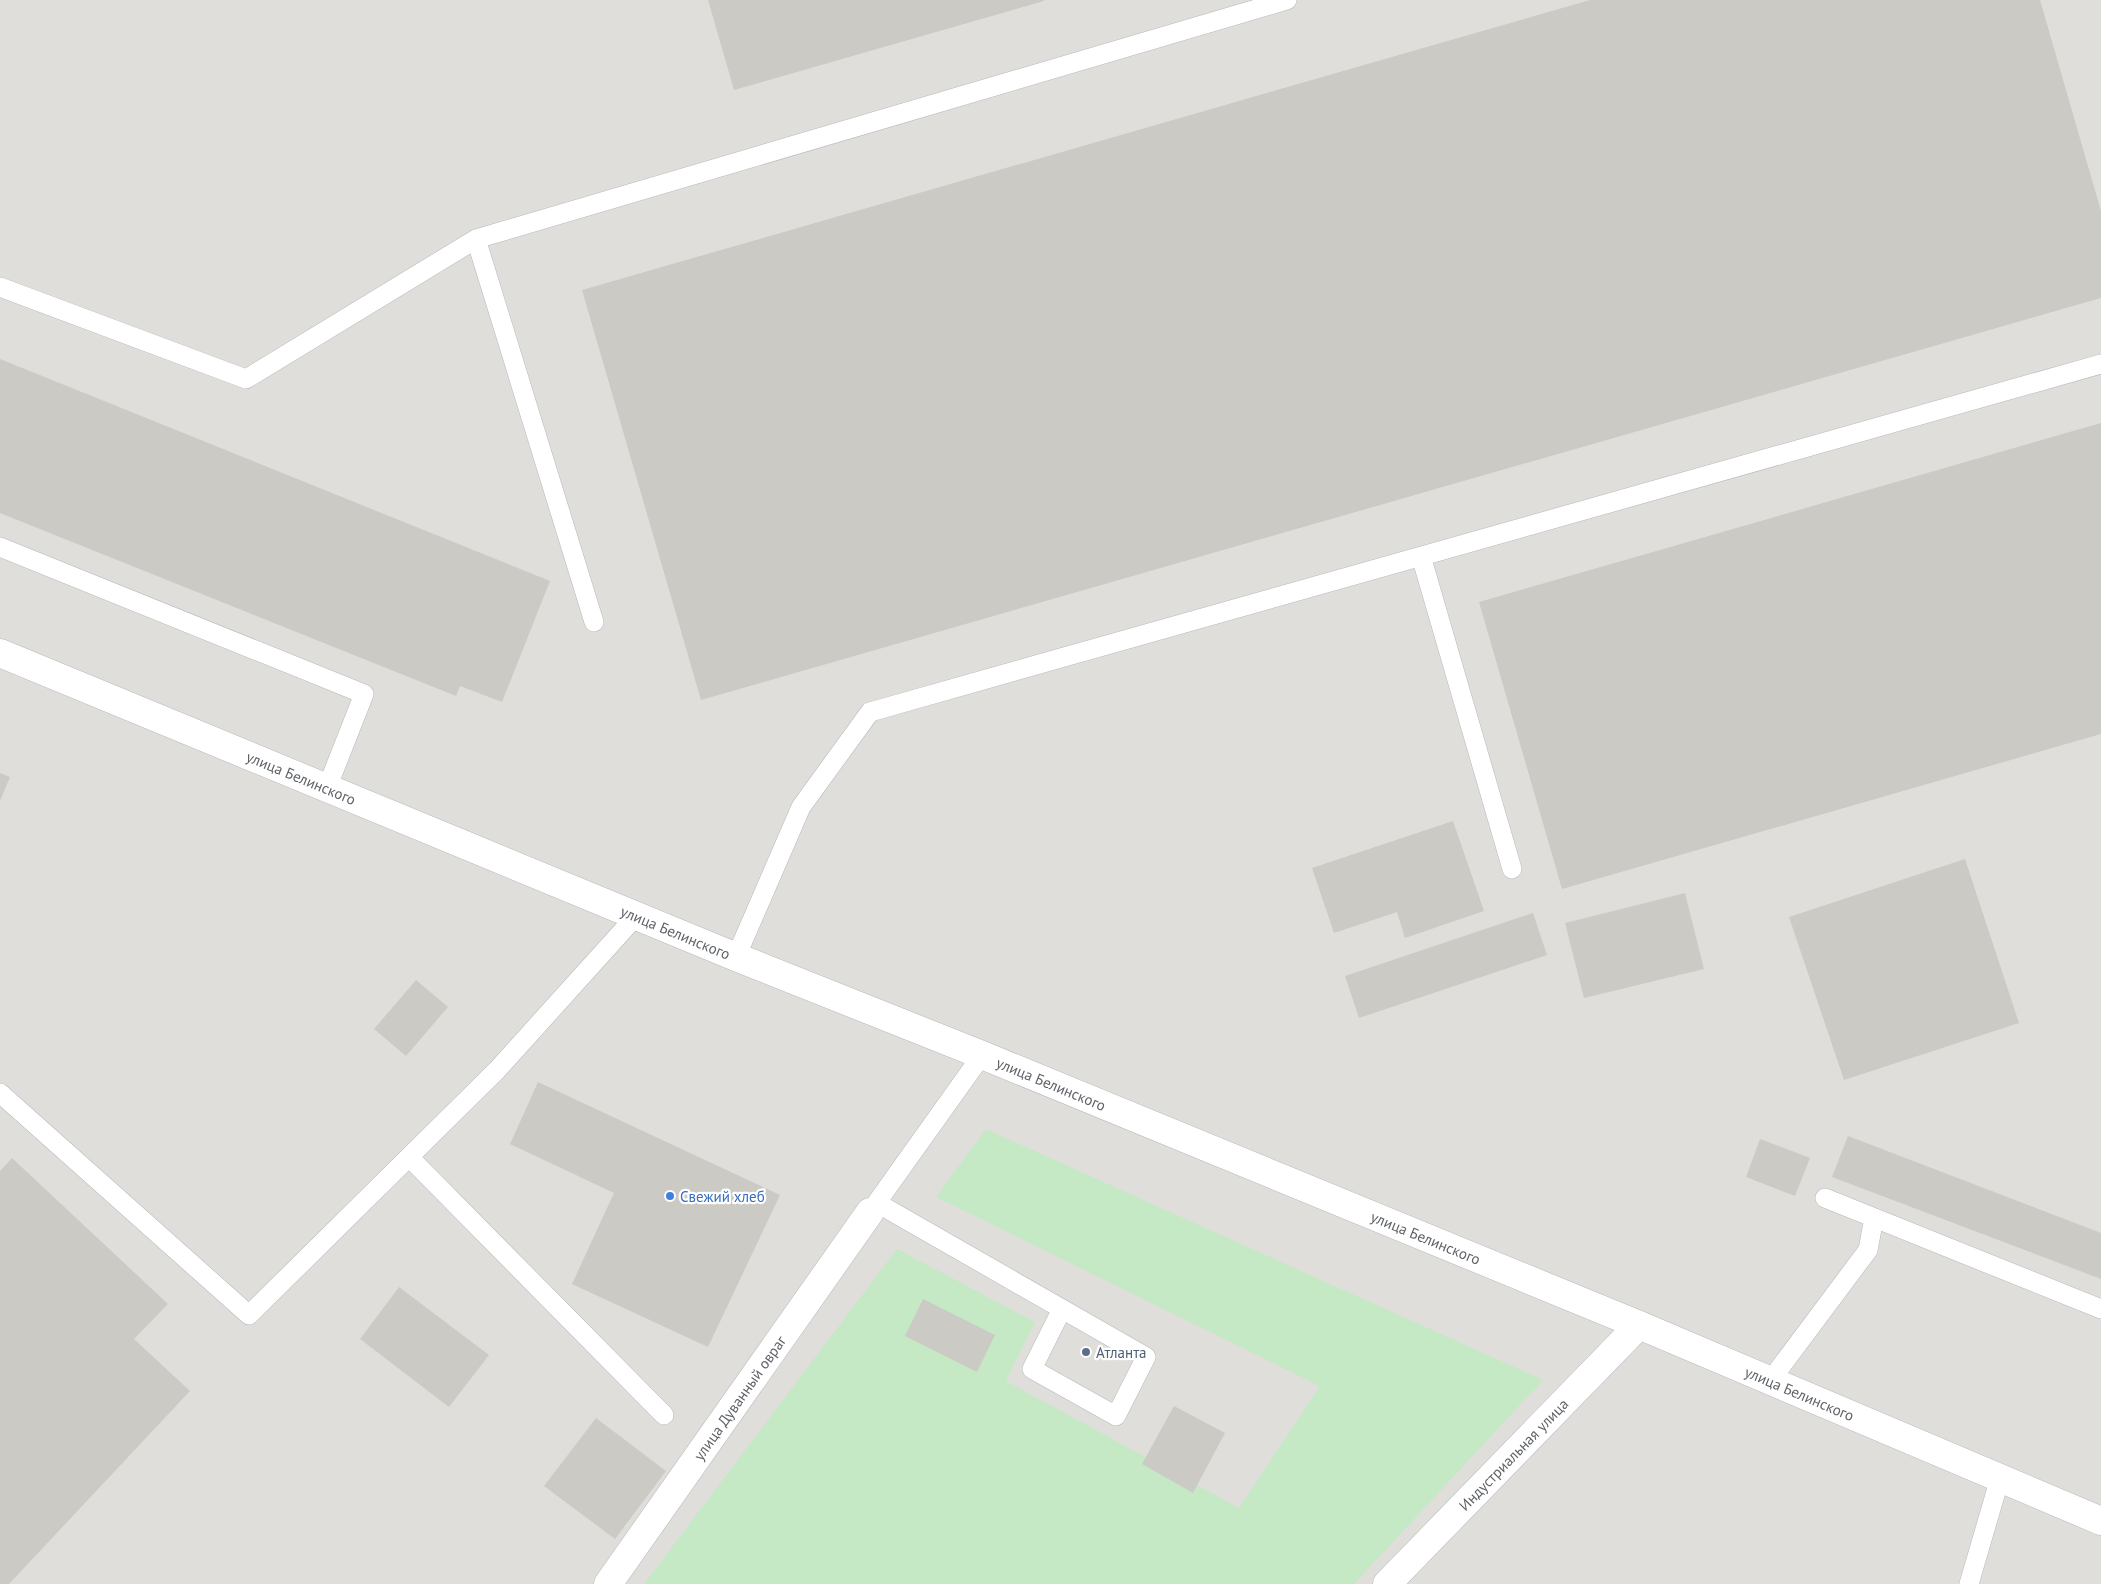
<svg xmlns="http://www.w3.org/2000/svg" width="2101" height="1584" font-family="'PT Sans',sans-serif">
	<style>
		.industrial { fill: #e0deda }
		.green { fill: #c5e8c5 }
		.building { fill: #cccac5 }
		.lines { fill: none; stroke-linecap: round; stroke-linejoin: round }
		.service-casing { stroke: #b5b8bc; stroke-width: 20 }
		.minor-casing { stroke: #b5b8bc; stroke-width: 29 }
		.tertiary-casing { stroke: #b5b8bc; stroke-width: 29 }
		.service { stroke: #fff; stroke-width: 19 }
		.minor { stroke: #fff; stroke-width: 28 }
		.tertiary { stroke: #fff; stroke-width: 28 }
		.shop-dot { fill: #3f7fe0; stroke: #fff; stroke-width: 2 }
		.service-dot { fill: #5c6f8a; stroke: #fff; stroke-width: 2 }
		.labels { text-anchor: middle; dominant-baseline: central; stroke-width: 4.5; stroke-linejoin: round; paint-order: stroke }
		.street-label { font-size: 15px; fill: #5f6368; stroke: #fff }
		.shop-label { font-size: 15px; fill: #366cbe; stroke: #fff; text-anchor: start }
		.service-label { font-size: 15px; fill: #4e5e75; stroke: #fff; text-anchor: start }
	</style>
	<rect width="100%" height="100%" fill="#f1efe8"/>
	<path class="industrial" d="M 0,0 L 2101,0 L 2101,1584 L 0,1584 Z"/>
	<path class="green" d="M 986,1129 L 1543,1380 L 1354,1584 L 644,1584 L 897,1249 L 1035,1322 L 1006,1381 L 1239,1508 L 1320,1386 L 936,1197 Z"/>
	<path class="building" d="M 708,0 L 1044,0 L 1044,1 L 734,90 Z
		M 1590,0 L 2040,0 L 2101,211 L 2101,298 L 701,700 L 582,290 Z
		M 0,359 L 550,581 L 502,702 L 460,686 L 456,696 L 0,513 Z
		M 2101,423 L 2101,734 L 1562,889 L 1479,602 Z
		M 0,773 L 10,777 L 0,801 Z
		M 1453,821 L 1484,911 L 1405,938 L 1397,912 L 1334,933 L 1312,868 Z
		M 1965,859 L 2019,1023 L 1844,1080 L 1789,917 Z
		M 1685,893 L 1704,969 L 1584,998 L 1565,923 Z
		M 1533,913 L 1547,955 L 1359,1018 L 1345,976 Z
		M 416,980 L 448,1007 L 406,1056 L 374,1029 Z
		M 538,1082 L 780,1195 L 708,1347 L 572,1284 L 614,1193 L 510,1144 Z
		M 1848,1136 L 2101,1233 L 2101,1279 L 1832,1177 Z
		M 1760,1139 L 1810,1158 L 1795,1196 L 1746,1177 Z
		M 12,1158 L 168,1304 L 134,1339 L 190,1391 L 9,1584 L 0,1584 L 0,1171 Z
		M 399,1287 L 489,1355 L 449,1407 L 360,1339 Z
		M 923,1299 L 995,1335 L 977,1372 L 905,1336 Z
		M 1174,1406 L 1225,1433 L 1193,1493 L 1142,1464 Z
		M 596,1418 L 666,1471 L 615,1539 L 544,1486 Z"/>
	<g class="lines">
		<g class="service-casing">
			<path id="service" d="M 476,239 L 1287,0
				M 0,287 L 246,379 L 476,239 L 594,622
				M 0,547 L 364,694 L 327,788
				M 1421,556 L 1512,869
				M 736,957 L 801,807 L 870,712 L 2101,364
				M 0,1093 L 249,1315 L 497,1070 L 636,916
				M 410,1158 L 664,1415
				M 1825,1198 L 2101,1309
				M 877,1203 L 1146,1357 L 1116,1416 L 1032,1369 L 1062,1309
				M 870,1212 L 982,1055
				M 1770,1381 L 1868,1250 L 1874,1218
				M 1969,1584 L 2000,1478"/>
		</g>
		<g class="minor-casing">
			<g id="minor">
				<path id="s1" d="M 608,1584 L 870,1212"/>
			</g>
		</g>
		<g class="tertiary-casing">
			<g id="tertiary">
				<path id="s2" d="M 0,653 L 736,957 L 982,1055 L 1639,1325 L 2101,1521"/>
				<path id="s3" d="M 1387,1584 L 1639,1325"/>
			</g>
		</g>
		<use href="#service" class="service"/>
		<use href="#minor" class="minor"/>
		<use href="#tertiary" class="tertiary"/>
	</g>
	<circle class="shop-dot" cx="670" cy="1196" r="5"/>
	<circle class="service-dot" cx="1086" cy="1352" r="5"/>
	<g class="labels">
		<g class="street-label">
			<text stroke="none"><textPath href="#s2" startOffset="326">улица Белинского</textPath></text>
			<text stroke="none"><textPath href="#s2" startOffset="731">улица Белинского</textPath></text>
			<text stroke="none"><textPath href="#s2" startOffset="1136">улица Белинского</textPath></text>
			<text stroke="none"><textPath href="#s2" startOffset="1541">улица Белинского</textPath></text>
			<text stroke="none"><textPath href="#s2" startOffset="1946">улица Белинского</textPath></text>
			<text stroke="none"><textPath href="#s1" startOffset="228">улица Дуванный овраг</textPath></text>
			<text stroke="none"><textPath href="#s3" startOffset="181">Индустриальная улица</textPath></text>
		</g>
		<g class="shop-label">
			<text x="680" y="1196">Свежий хлеб</text>
		</g>
		<g class="service-label">
			<text x="1096" y="1352">Атланта</text>
		</g>
	</g>
</svg>
